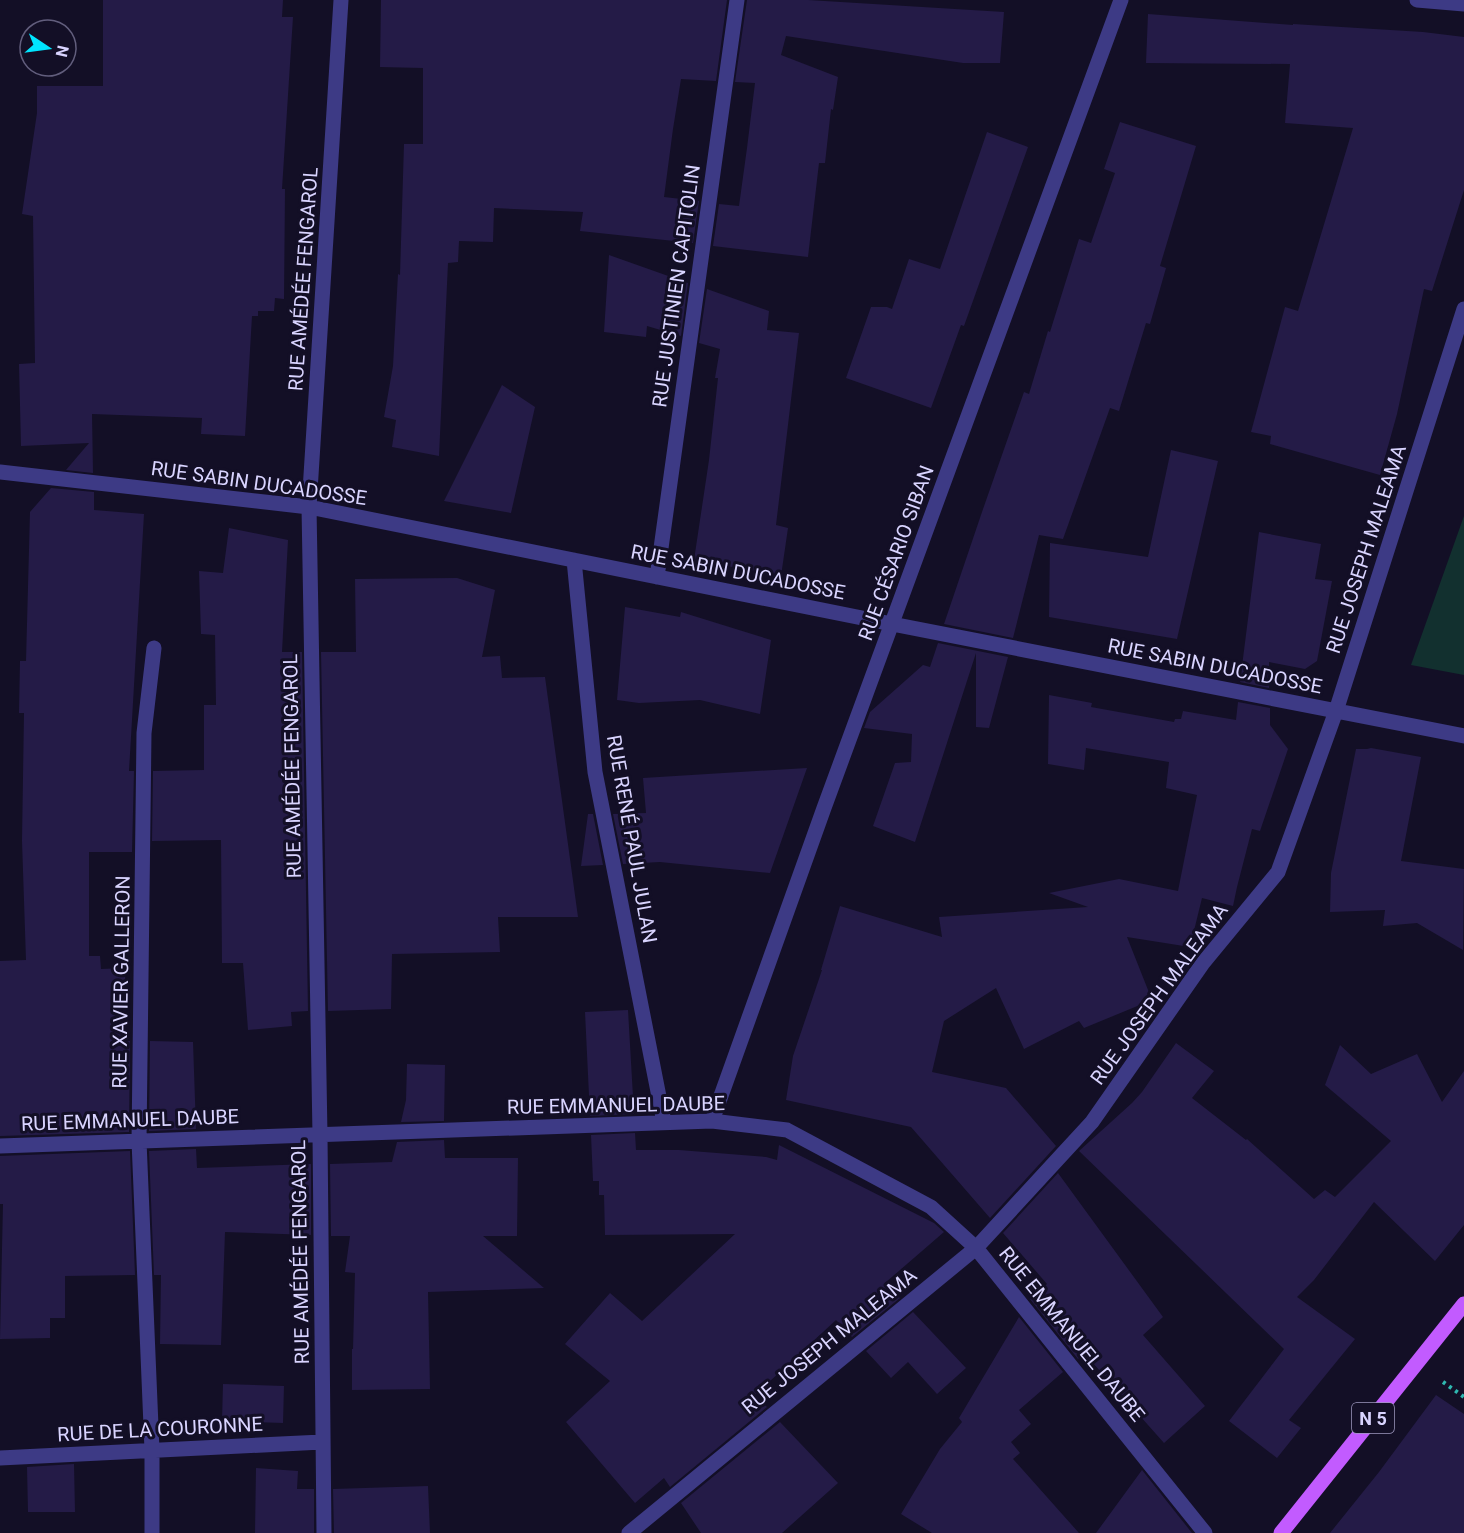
<svg xmlns="http://www.w3.org/2000/svg" width="1464" height="1533" font-family="Roboto,sans-serif">
	<style>
		.green { fill: #12302f }
		.building { fill: #241b47 }
		.lines { fill: none; stroke-linecap: round; stroke-linejoin: round }
		.path { stroke: #2fb8b0; stroke-width: 4; stroke-dasharray: 3 4.5; stroke-linecap: butt }
		.minor { stroke: #3d3a85; stroke-width: 15 }
		.primary { stroke: #c25bff; stroke-width: 15 }
		.labels { text-anchor: middle; dominant-baseline: central; stroke-width: 6; stroke-linejoin: round; paint-order: stroke }
		.shield { fill: #130f26; stroke: #9e99be; stroke-width: 1.5 }
		.shield-label { font-size: 18px; font-weight: bold; fill: #d9d4ff }
		.street-label { font-size: 20px; fill: #d9d4ff; stroke: #130f26 }
	</style>
	<rect width="100%" height="100%" fill="#130f26"/>
	<path class="green" d="M 1464,516 L 1464,675 L 1411,665 Z"/>
	<path class="building" d="M 103,0 L 283,0 L 282,17 L 293,17 L 282,189 L 285,189 L 284,299 L 275,298 L 274,311 L 258,311 L 258,316 L 252,316 L 245,436 L 201,434 L 202,418 L 92,414 L 93,473 L 66,470 L 89,443 L 21,446 L 19,364 L 35,363 L 33,216 L 22,214 L 37,113 L 37,86 L 103,86 Z
		M 381,0 L 727,0 L 716,81 L 681,79 L 673,129 L 664,197 L 699,201 L 693,243 L 580,231 L 583,212 L 494,208 L 493,242 L 459,241 L 458,262 L 448,263 L 439,456 L 392,447 L 396,420 L 384,417 L 393,366 L 398,274 L 400,275 L 404,144 L 423,144 L 423,68 L 380,67 Z
		M 747,0 L 808,0 L 1004,12 L 1000,63 L 963,63 L 786,36 L 781,55 L 838,77 L 833,110 L 831,109 L 825,163 L 819,163 L 808,257 L 713,246 L 719,204 L 739,206 L 747,148 L 755,83 L 735,82 Z
		M 1148,14 L 1293,25 L 1293,24 L 1423,32 L 1464,37 L 1464,190 L 1432,291 L 1424,289 L 1397,414 L 1380,475 L 1270,444 L 1271,436 L 1251,432 L 1285,307 L 1298,311 L 1353,128 L 1285,123 L 1290,64 L 1146,63 Z
		M 1120,122 L 1196,146 L 1160,266 L 1166,268 L 1150,324 L 1146,323 L 1119,411 L 1110,408 L 1063,539 L 1039,535 L 1013,638 L 944,624 L 982,512 L 1024,392 L 1029,394 L 1048,331 L 1050,332 L 1079,239 L 1091,243 L 1115,173 L 1104,169 Z
		M 987,132 L 1028,147 L 964,326 L 961,325 L 931,408 L 846,378 L 871,307 L 887,307 L 892,309 L 909,259 L 940,269 Z
		M 609,255 L 688,283 L 681,336 L 647,326 L 646,337 L 604,332 Z
		M 707,289 L 769,311 L 767,330 L 799,333 L 776,525 L 788,528 L 781,576 L 694,560 L 709,460 L 718,378 L 715,378 L 720,349 L 699,343 Z
		M 502,385 L 535,407 L 511,513 L 444,501 Z
		M 1171,450 L 1218,461 L 1177,639 L 1049,617 L 1050,543 L 1148,557 Z
		M 51,488 L 94,492 L 94,510 L 144,514 L 129,771 L 134,771 L 132,852 L 89,852 L 89,956 L 100,956 L 101,969 L 125,968 L 126,1041 L 130,1041 L 129,1132 L 0,1136 L 0,961 L 26,960 L 22,841 L 24,713 L 19,713 L 20,661 L 26,661 L 30,512 Z
		M 229,528 L 288,540 L 282,652 L 302,652 L 308,1011 L 291,1012 L 292,1026 L 248,1030 L 243,963 L 222,963 L 221,840 L 152,841 L 153,771 L 204,770 L 204,705 L 216,705 L 215,635 L 201,634 L 199,571 L 223,573 Z
		M 1259,532 L 1321,544 L 1315,579 L 1332,581 L 1317,661 L 1305,669 L 1269,662 L 1269,688 L 1240,682 Z
		M 457,578 L 495,590 L 482,657 L 500,656 L 502,678 L 545,677 L 578,917 L 498,917 L 500,952 L 392,954 L 391,1009 L 328,1011 L 321,652 L 356,652 L 355,579 Z
		M 625,607 L 680,617 L 681,612 L 771,640 L 760,714 L 700,700 L 639,703 L 617,700 Z
		M 938,643 L 1008,657 L 989,728 L 976,727 L 976,653 L 915,842 L 873,826 L 895,763 L 911,762 L 912,734 L 864,728 L 870,712 L 923,665 L 930,667 Z
		M 1049,695 L 1092,703 L 1091,707 L 1174,722 L 1175,719 L 1181,719 L 1183,711 L 1236,720 L 1238,702 L 1270,708 L 1270,725 L 1288,749 L 1260,831 L 1252,829 L 1237,887 L 1233,906 L 1202,898 L 1190,947 L 1127,937 L 1152,1000 L 1084,1028 L 1079,1021 L 1024,1049 L 996,988 L 944,1021 L 932,1072 L 1006,1088 L 1056,1146 L 990,1218 L 911,1127 L 786,1100 L 793,1056 L 822,970 L 821,970 L 840,906 L 942,937 L 939,917 L 1088,907 L 1049,893 L 1119,879 L 1178,891 L 1197,795 L 1166,788 L 1169,762 L 1086,748 L 1084,770 L 1048,764 Z
		M 1371,748 L 1421,757 L 1401,861 L 1464,869 L 1463,950 L 1417,923 L 1383,926 L 1385,910 L 1330,912 L 1331,873 L 1356,749 L 1367,749 Z
		M 807,768 L 770,873 L 660,862 L 623,864 L 613,814 L 646,813 L 643,778 Z
		M 588,814 L 593,814 L 603,865 L 581,866 Z
		M 628,1010 L 634,1114 L 590,1116 L 585,1012 Z
		M 150,1041 L 193,1042 L 196,1129 L 149,1131 Z
		M 1176,1043 L 1214,1071 L 1192,1098 L 1246,1140 L 1247,1139 L 1314,1199 L 1325,1190 L 1335,1197 L 1391,1141 L 1325,1085 L 1340,1045 L 1371,1074 L 1417,1054 L 1442,1102 L 1464,1071 L 1464,1225 L 1435,1261 L 1374,1202 L 1314,1280 L 1297,1297 L 1355,1339 L 1289,1420 L 1301,1428 L 1277,1458 L 1229,1421 L 1284,1349 L 1079,1151 L 1132,1103 L 1142,1092 Z
		M 407,1064 L 445,1065 L 444,1121 L 401,1122 L 406,1100 Z
		M 635,1133 L 636,1150 L 679,1150 L 766,1157 L 777,1160 L 779,1145 L 934,1223 L 944,1232 L 885,1283 L 900,1298 L 852,1337 L 836,1320 L 755,1395 L 767,1407 L 670,1487 L 664,1478 L 635,1503 L 566,1422 L 610,1381 L 565,1344 L 610,1293 L 642,1321 L 735,1234 L 605,1235 L 604,1195 L 599,1195 L 599,1181 L 593,1181 L 591,1135 Z
		M 444,1140 L 445,1158 L 518,1158 L 517,1236 L 483,1236 L 544,1288 L 428,1292 L 430,1389 L 352,1390 L 352,1349 L 353,1349 L 355,1273 L 345,1272 L 350,1236 L 331,1236 L 330,1164 L 392,1162 L 397,1142 Z
		M 196,1149 L 197,1168 L 311,1164 L 311,1235 L 225,1232 L 221,1345 L 160,1344 L 161,1275 L 154,1275 L 149,1151 Z
		M 130,1151 L 135,1275 L 65,1276 L 65,1318 L 50,1318 L 50,1338 L 0,1339 L 3,1204 L 0,1204 L 0,1156 Z
		M 1058,1173 L 1163,1317 L 1143,1335 L 1205,1406 L 1164,1443 L 1084,1353 L 1078,1359 L 1030,1299 L 1047,1284 L 1003,1233 Z
		M 913,1312 L 966,1368 L 937,1394 L 908,1362 L 891,1378 L 866,1351 Z
		M 1019,1317 L 1063,1372 L 1019,1410 L 1031,1424 L 1011,1442 L 1020,1453 L 1013,1459 L 1079,1533 L 932,1533 L 901,1514 L 940,1449 L 962,1422 L 959,1418 Z
		M 223,1384 L 284,1386 L 283,1423 L 222,1421 Z
		M 1436,1395 L 1464,1414 L 1464,1533 L 1330,1533 L 1379,1472 Z
		M 780,1422 L 838,1483 L 782,1533 L 701,1533 L 681,1503 Z
		M 74,1464 L 75,1512 L 28,1512 L 27,1467 Z
		M 256,1468 L 298,1471 L 297,1489 L 314,1489 L 314,1533 L 255,1533 Z
		M 1142,1470 L 1192,1533 L 1096,1533 Z
		M 428,1486 L 430,1533 L 334,1533 L 333,1489 Z"/>
	<g class="lines">
		<path class="path" d="M 1443,1382 L 1464,1397"/>
		<path class="minor" d="M 1417,0 L 1464,4
			M 0,472 L 309,507 L 892,624 L 1464,736
			M 574,560 L 595,772 L 664,1122
			M 657,577 L 737,0
			M 712,1121 L 824,808 L 1121,0
			M 0,1146 L 712,1121 L 787,1130 L 931,1207 L 976,1248 L 1205,1533
			M 0,1458 L 322,1442
			M 152,1533 L 152,1450 L 139,1141 L 144,733 L 154,648
			M 324,1533 L 320,1135 L 309,507 L 341,0
			M 629,1533 L 976,1248 L 1092,1122 L 1203,963 L 1278,872 L 1336,711 L 1464,309"/>
		<path class="primary" d="M 1281,1533 L 1464,1304"/>
	</g>
	<g class="labels">
		<rect class="shield" x="1352" y="1403" width="42" height="30" rx="4.5"/>
		<g class="shield-label">
			<text x="1373" y="1418">N 5</text>
		</g>
		<g class="street-label">
			<text transform="translate(303 279) rotate(-86)">RUE AMÉDÉE FENGAROL</text>
			<text transform="translate(676 286) rotate(-82)">RUE JUSTINIEN CAPITOLIN</text>
			<text transform="translate(259 483) rotate(8)">RUE SABIN DUCADOSSE</text>
			<text transform="translate(1366 549) rotate(-72)">RUE JOSEPH MALEAMA</text>
			<text transform="translate(896 553) rotate(-70)">RUE CÉSARIO SIBAN</text>
			<text transform="translate(738 572) rotate(11)">RUE SABIN DUCADOSSE</text>
			<text transform="translate(1215 666) rotate(11)">RUE SABIN DUCADOSSE</text>
			<text transform="translate(292 766) rotate(-91)">RUE AMÉDÉE FENGAROL</text>
			<text transform="translate(632 839) rotate(80)">RUE RENÉ PAUL JULAN</text>
			<text transform="translate(121 982) rotate(-89)">RUE XAVIER GALLERON</text>
			<text transform="translate(1159 994) rotate(-54)">RUE JOSEPH MALEAMA</text>
			<text transform="translate(616 1105) rotate(-1)">RUE EMMANUEL DAUBE</text>
			<text transform="translate(130 1120) rotate(-2)">RUE EMMANUEL DAUBE</text>
			<text transform="translate(300 1252) rotate(-91)">RUE AMÉDÉE FENGAROL</text>
			<text transform="translate(1072 1334) rotate(51)">RUE EMMANUEL DAUBE</text>
			<text transform="translate(829 1341) rotate(-39)">RUE JOSEPH MALEAMA</text>
			<text transform="translate(160 1429) rotate(-3)">RUE DE LA COURONNE</text>
		</g>
	</g>
	<g transform="translate(48 48) rotate(103)"><circle r="28" fill="#130f26" stroke="#625e7d" stroke-width="1.5"/>
	<path d="M0-4.5L10 22L0 15L-10 22Z" fill="#00e5ff"/>
	<text y="-9" font-size="16" font-weight="bold" text-anchor="middle" fill="#d9d4ff">N</text>
	</g>
</svg>
